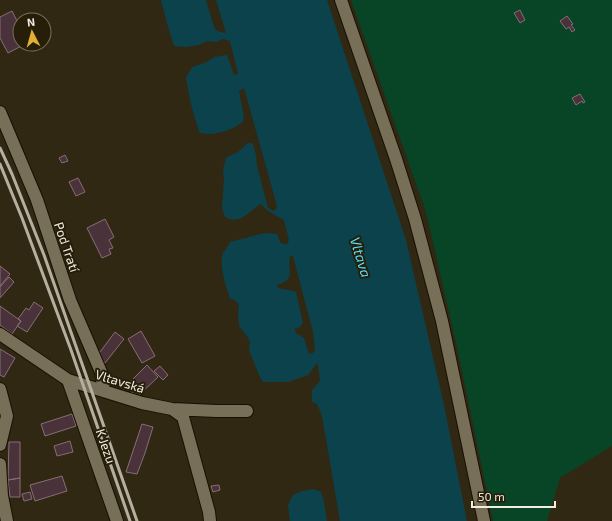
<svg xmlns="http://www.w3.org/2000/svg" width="612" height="521" font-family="'Exo 2',sans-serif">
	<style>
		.green { fill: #084426 }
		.water { fill: #0b424c; fill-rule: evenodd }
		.building { fill: #4a323b; stroke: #886d75 }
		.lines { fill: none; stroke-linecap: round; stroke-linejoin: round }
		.street-casing { stroke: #181000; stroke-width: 14 }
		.street { stroke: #776f57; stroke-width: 12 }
		.rail { stroke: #b5af9f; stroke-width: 3 }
		.labels { text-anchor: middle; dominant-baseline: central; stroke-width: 4; stroke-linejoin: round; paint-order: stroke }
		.street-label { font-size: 13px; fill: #f2ede0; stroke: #261e09 }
		.water-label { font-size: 14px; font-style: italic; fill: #56e2fd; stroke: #261e09 }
	</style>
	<rect width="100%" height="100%" fill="#302813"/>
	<path class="green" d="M 351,0 L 612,0 L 612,446 L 560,478 L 547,521 L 493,521 L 457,347 L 426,212 Z"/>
	<path class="water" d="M 161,0 L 206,0 L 214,27 L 217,31 L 226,33 L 216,0 L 327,0 L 406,240 L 444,405 L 467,521 L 340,521 L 322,416 L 317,404 L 312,402 L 312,390 L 320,381 L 318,364 L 316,364 L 308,375 L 288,382 L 263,382 L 259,375 L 249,350 L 250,343 L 249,339 L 239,326 L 238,313 L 239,305 L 237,302 L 230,298 C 226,287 219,265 223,253 C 225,250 228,246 230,242 L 265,233 L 277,234 L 280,242 L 283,244 L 287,244 L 289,240 L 284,220 L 268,211 L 261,204 C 249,210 241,226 225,217 L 222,208 L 224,178 L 223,170 L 226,158 L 231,155 L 238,152 L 248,143 L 251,143 L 253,144 L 256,155 L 257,166 L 268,208 L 273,211 L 276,209 L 277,206 L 244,88 L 239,91 L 244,117 L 242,123 C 229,131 215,136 200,133 C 193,115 189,96 186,78 L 192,67 L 207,62 L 214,57 L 227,55 L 234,75 L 238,74 L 230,41 L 223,39 L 216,42 L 207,41 L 199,45 L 186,47 L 174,46 L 168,27 ZM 290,256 L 293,256 L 313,332 L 315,350 L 313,353 L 309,354 L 304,338 L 295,332 L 295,329 L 300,327 L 303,323 L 296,292 C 289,289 284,290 278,288 L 277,285 C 297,278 287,273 290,256 Z
		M 313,489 L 321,492 L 324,501 L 327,521 L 290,521 L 288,505 L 293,495 L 302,491 Z"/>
	<path class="building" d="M 520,10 L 525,20 L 520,23 L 514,13 Z
		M 12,11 L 20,27 L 20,44 L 25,44 L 8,53 L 0,38 L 0,17 Z
		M 567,16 L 573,24 L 571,25 L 575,30 L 572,32 L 569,27 L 566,29 L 560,21 Z
		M 580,94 L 585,102 L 583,103 L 582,101 L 576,105 L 572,98 Z
		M 65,155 L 68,161 L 62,163 L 59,158 Z
		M 78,178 L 85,192 L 76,196 L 69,182 Z
		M 105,219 L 114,237 L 109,240 L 113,248 L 109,249 L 111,254 L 102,258 L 87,228 Z
		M 0,266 L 10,274 L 0,286 Z
		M 9,277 L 14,282 L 0,298 L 0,287 Z
		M 34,302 L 43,308 L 27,332 L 17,326 L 21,321 L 18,319 L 26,308 L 29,310 Z
		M 0,306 L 21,321 L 12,334 L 0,325 Z
		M 141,331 L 155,356 L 142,363 L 128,339 Z
		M 115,332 L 124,339 L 105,363 L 97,356 Z
		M 0,349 L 15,358 L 4,377 L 0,375 Z
		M 147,365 L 158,377 L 137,397 L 126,386 Z
		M 160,366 L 168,375 L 163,380 L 154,371 Z
		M 72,414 L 76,426 L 45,436 L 41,424 Z
		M 142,424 L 153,427 L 145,453 L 137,474 L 126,472 Z
		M 70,441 L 73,452 L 57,456 L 54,446 Z
		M 9,442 L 20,442 L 20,478 L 8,480 Z
		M 62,476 L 67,491 L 35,501 L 30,485 Z
		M 20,478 L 20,497 L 10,497 L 8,480 Z
		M 219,485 L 220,490 L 213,492 L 211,486 Z
		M 30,492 L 32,499 L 24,501 L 22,494 Z"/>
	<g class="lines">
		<g class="street-casing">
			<path id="street" d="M 341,0 L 396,159 L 415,219 L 442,321 L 484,521
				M 0,112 L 37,200 L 70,300 L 101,372 L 104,391
				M 0,334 L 68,380 L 142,403 L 172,409 L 216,411 L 247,411
				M 68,380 L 117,521
				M 0,389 L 7,416 L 0,445
				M 172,409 L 183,417 L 209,512 L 210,521
				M 0,464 L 2,496 L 7,521"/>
		</g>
		<use href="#street" class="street"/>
		<path class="rail" d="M 0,148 L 12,174 L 44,255 L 137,521
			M 0,164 L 22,218 L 71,350 L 130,521"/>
	</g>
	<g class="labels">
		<g class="street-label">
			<text transform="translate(67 247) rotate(71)">Pod Tratí</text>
			<text transform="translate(120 381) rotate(17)">Vltavská</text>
			<text transform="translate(106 446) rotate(71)">K Jezu</text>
		</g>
		<g class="water-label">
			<text transform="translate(361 257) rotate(73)">Vltava</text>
		</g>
	</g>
	<g transform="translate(32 32) rotate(354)"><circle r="19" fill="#261e09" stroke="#78715f"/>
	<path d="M0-3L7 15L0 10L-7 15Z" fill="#e3ae34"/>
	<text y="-6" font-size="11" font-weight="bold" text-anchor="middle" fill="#f2ede0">N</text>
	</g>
	<path d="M472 501v6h83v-6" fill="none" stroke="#f2ede0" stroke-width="2"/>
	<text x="478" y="501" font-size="12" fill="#f2ede0" stroke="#261e09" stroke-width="3" paint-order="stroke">50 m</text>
</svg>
